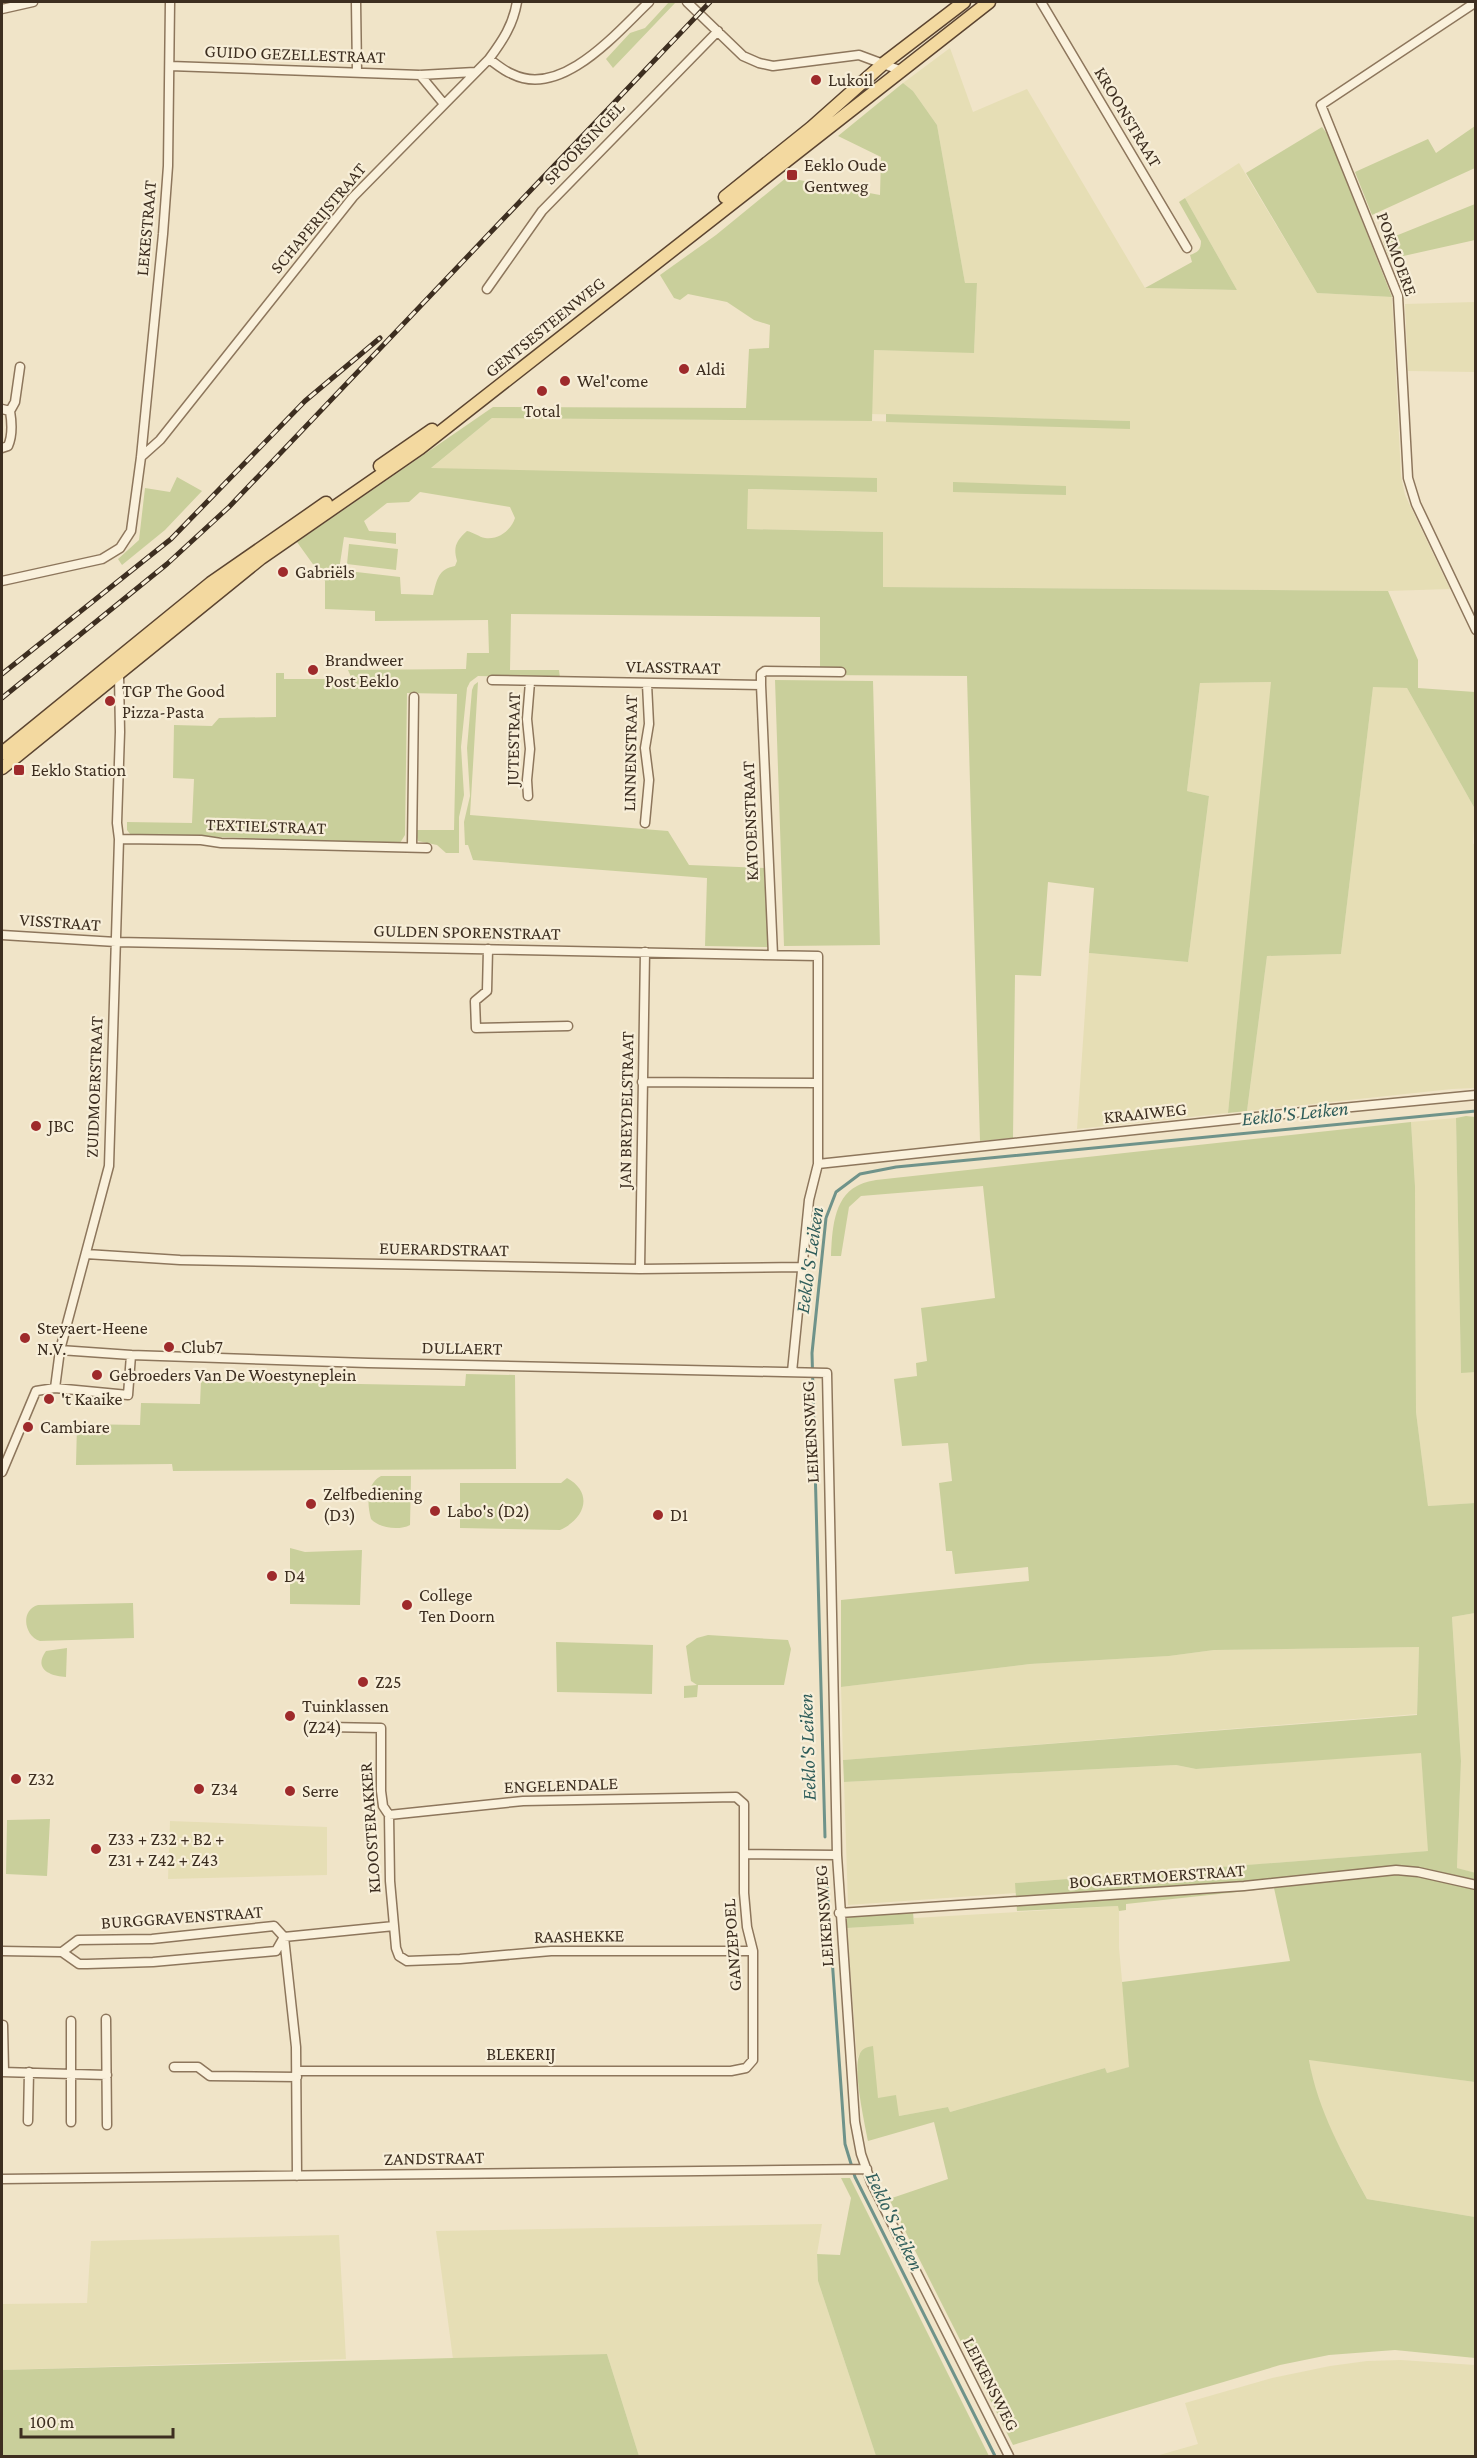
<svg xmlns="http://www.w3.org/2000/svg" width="1477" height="2458" font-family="'Crimson Pro',serif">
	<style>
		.farmland { fill: #e6deb5 }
		.green { fill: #c9cf9b; fill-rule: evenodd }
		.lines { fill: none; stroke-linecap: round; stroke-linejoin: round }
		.stream { stroke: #6f938a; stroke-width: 3 }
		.street-casing { stroke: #8d765c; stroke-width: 11 }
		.primary-casing { stroke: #5b4430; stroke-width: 15 }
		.street { stroke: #faf1dc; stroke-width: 8 }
		.primary { stroke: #f3d9a0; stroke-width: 12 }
		.rail-casing { stroke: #3d2e20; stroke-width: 5 }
		.rail { stroke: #f7eed8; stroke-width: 3; stroke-dasharray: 9; stroke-linecap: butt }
		.poi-dot { fill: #9e2a2b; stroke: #f7eed8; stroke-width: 2 }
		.labels { text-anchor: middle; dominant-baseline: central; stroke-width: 4.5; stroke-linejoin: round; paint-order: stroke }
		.street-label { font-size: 18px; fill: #3d2e20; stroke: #f7eed8 }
		.poi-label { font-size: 18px; fill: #3d2e20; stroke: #f7eed8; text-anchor: start }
		.water-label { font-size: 20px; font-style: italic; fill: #2f5d5a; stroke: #f7eed8 }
	</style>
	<rect width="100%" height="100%" fill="#f0e4c8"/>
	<path class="farmland" d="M 950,48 L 973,112 L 1027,89 L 1145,288 L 1237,290 L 1185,198 L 1239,163 L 1317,293 L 1392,297 L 1401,476 L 1405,495 L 1450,589 L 1388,591 L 882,587 L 883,532 L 746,529 L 747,489 L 876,492 L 877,479 L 430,469 L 492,418 L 872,421 L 1130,428 L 1130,421 L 871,414 L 873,350 L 974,352 L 977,283 L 965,283 L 937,125 L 913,91 L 903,83 Z
		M 1475,302 L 1475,372 L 1408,371 L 1405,304 Z
		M 1272,682 L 1228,1113 L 1077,1129 L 1089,953 L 1188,962 L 1209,796 L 1187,791 L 1200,683 Z
		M 1373,686 L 1407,688 L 1475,809 L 1473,844 L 1475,843 L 1475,1088 L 1452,1089 L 1247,1111 L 1267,956 L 1341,954 Z
		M 1456,1118 L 1461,1372 L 1475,1372 L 1475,1503 L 1428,1506 L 1416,1412 L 1415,1186 L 1411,1122 Z
		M 1475,1613 L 1475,1873 L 1457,1868 L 1461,1761 L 1452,1617 Z
		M 1419,1647 L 1417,1714 L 843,1760 L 841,1687 L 1030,1664 L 1169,1656 L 1214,1650 Z
		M 1421,1752 L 1429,1851 L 1016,1883 L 1016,1893 L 848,1905 L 844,1782 L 1176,1765 L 1196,1769 Z
		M 170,1821 L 327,1827 L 327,1875 L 168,1879 Z
		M 1119,1906 L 1119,1948 L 1130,2067 L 1107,2073 L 1105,2068 L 950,2112 L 948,2107 L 899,2116 L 878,2098 L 860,2053 L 857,2059 L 847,1928 L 914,1924 L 914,1918 Z
		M 1309,2059 L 1475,2082 L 1475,2217 L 1367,2199 L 1331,2131 L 1314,2089 Z
		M 822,2224 L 817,2254 L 818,2281 L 876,2456 L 639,2456 L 607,2354 L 453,2359 L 436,2231 Z
		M 339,2235 L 346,2359 L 2,2370 L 2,2304 L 87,2303 L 91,2241 Z
		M 1401,2360 L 1475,2365 L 1475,2456 L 1156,2456 L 1198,2444 L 1185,2403 L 1272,2378 L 1330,2366 L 1367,2361 Z"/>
	<path class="green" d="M 669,2 L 676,2 L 613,68 L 606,59 L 630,33 L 645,28 Z
		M 903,83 L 913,91 L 937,125 L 965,283 L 977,283 L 974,353 L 874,350 L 872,421 L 492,418 L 431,468 L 877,478 L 877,492 L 748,489 L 747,529 L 883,532 L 883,587 L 1388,591 L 1418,660 L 1418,688 L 1475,692 L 1475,809 L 1407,688 L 1373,687 L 1341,954 L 1267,956 L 1247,1111 L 1228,1113 L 1271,682 L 1200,683 L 1187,791 L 1209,796 L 1188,962 L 1089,953 L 1094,888 L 1048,882 L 1041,976 L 1015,975 L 1013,1138 L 980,1141 L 967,676 L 820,675 L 820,617 L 511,614 L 510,670 L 559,670 L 560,678 L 478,676 L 470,682 L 467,688 L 461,747 L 464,795 L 459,817 L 459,853 L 446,853 L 437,845 L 418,841 L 415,830 L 454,830 L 457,694 L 407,693 L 405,835 L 400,843 L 130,834 L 127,830 L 127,822 L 192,823 L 194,779 L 173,778 L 174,725 L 212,726 L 219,718 L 276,717 L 276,673 L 284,673 L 284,679 L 352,679 L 348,670 L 466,669 L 467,653 L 489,653 L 488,620 L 375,621 L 375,611 L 325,609 L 325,581 L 297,542 L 493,407 L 746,408 L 749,349 L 769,348 L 770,325 L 754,320 L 727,302 L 688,294 L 680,300 L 674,298 L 660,275 L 716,235 L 792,173 L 799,180 L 880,195 L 881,157 L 838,136 ZM 420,492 L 510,507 L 515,518 C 511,530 499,540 485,538 C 479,537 473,532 467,531 C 456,541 453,547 457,561 L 455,566 C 438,569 437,580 433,595 L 401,594 L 400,577 L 339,570 L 344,537 L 396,544 L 396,533 L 369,531 L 364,521 L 387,503 L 409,502 Z
		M 1475,126 L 1475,168 L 1372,215 L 1355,172 L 1428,139 L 1436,153 Z
		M 1322,127 L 1328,135 L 1392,297 L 1317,293 L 1246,173 Z
		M 1185,198 L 1237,290 L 1145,288 L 1192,262 L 1190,255 C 1198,252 1201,250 1201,241 L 1179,202 Z
		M 1475,204 L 1475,240 L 1390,259 L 1383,241 Z
		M 886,414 L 1130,421 L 1130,429 L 886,422 Z
		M 177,477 L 202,491 L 165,530 L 122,565 L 118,559 L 139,540 L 145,488 L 170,492 Z
		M 953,482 L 1066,486 L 1066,495 L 953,492 Z
		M 349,544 L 398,549 L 396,570 L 347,564 Z
		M 775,680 L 873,681 L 880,945 L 784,946 Z
		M 478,682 L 470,815 L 668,831 L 689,865 L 764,868 L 768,947 L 705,946 L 707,878 L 473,860 L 468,845 L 465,845 L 464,822 L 470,796 L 467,748 L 472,690 L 474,685 Z
		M 1466,1116 L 1476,1117 L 1476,1372 L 1461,1373 L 1456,1118 Z
		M 1411,1122 L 1415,1186 L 1416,1412 L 1428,1506 L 1475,1503 L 1475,1613 L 1452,1617 L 1461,1761 L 1457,1868 L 1476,1873 L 1475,2082 L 1309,2060 C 1318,2111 1343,2154 1367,2199 L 1475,2217 L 1475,2358 L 1395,2350 L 1329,2355 L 1280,2365 L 1013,2445 L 889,2199 L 948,2179 L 934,2122 L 868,2141 C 865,2125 853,2071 859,2056 C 861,2049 866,2047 873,2046 L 878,2098 L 896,2095 L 899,2116 L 948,2107 L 950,2112 L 1105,2068 L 1107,2073 L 1129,2067 L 1122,1982 L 1290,1961 L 1274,1888 L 1126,1904 L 1126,1910 L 1119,1911 L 1118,1906 L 1017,1911 L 1015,1883 L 1428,1851 L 1421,1753 L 1196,1769 L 1176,1765 L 844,1782 L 843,1760 L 1417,1715 L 1419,1647 L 1214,1650 L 1169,1656 L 1030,1664 L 841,1687 L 841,1600 L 1029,1581 L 1028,1567 L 955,1574 L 952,1551 L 946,1551 L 939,1483 L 952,1481 L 948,1443 L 902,1446 L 894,1379 L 917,1376 L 916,1363 L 927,1361 L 921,1308 L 995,1298 L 983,1186 L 861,1196 L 849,1207 L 841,1256 L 831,1256 C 832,1233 833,1198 857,1186 C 862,1183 870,1181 876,1180 Z
		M 466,1374 L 515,1375 L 516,1469 L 173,1471 L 172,1464 L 76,1465 L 77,1424 L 140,1425 L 141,1403 L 200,1404 L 201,1381 L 465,1386 Z
		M 381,1476 L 411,1476 L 410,1525 C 399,1531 379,1528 371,1519 C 367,1504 366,1484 381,1476 Z
		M 567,1478 C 594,1493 585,1519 560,1530 L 460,1528 L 460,1483 L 561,1483 Z
		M 290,1548 L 305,1552 L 362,1550 L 360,1605 L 290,1604 Z
		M 133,1603 L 134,1638 L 40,1641 C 24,1636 20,1610 38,1605 Z
		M 708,1635 L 788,1640 L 791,1649 L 784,1685 L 698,1685 L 697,1697 L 684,1698 L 684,1686 L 697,1685 L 691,1681 L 686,1646 L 697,1638 Z
		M 556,1642 L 653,1645 L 652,1694 L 557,1692 Z
		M 67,1648 L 66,1677 C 50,1676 33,1669 46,1651 Z
		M 50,1819 L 47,1876 L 6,1874 L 7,1820 Z
		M 913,1912 L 914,1924 L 847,1928 L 847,1916 Z
		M 841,2178 L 850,2178 L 989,2456 L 876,2456 L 818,2281 L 817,2254 L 840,2255 L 851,2198 Z
		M 607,2354 L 639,2456 L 2,2456 L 2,2370 Z"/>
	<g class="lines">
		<path class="stream" d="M 825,1837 L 812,1353 L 826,1218 L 836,1192 L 860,1174 L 896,1167 L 1476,1111
			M 826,1872 L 845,2144 L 855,2177 L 995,2456"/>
		<g class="street-casing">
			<path id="street" d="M 356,2 L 357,72
				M 687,2 L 743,56 L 759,63 L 773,66 L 859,55 L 902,71
				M 1041,2 L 1187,248
				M 1476,2 L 1321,105 L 1398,296 L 1408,478 L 1416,504 L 1476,630
				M 2,9 L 33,2
				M 489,59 C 496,64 504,71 512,74 C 562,99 617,32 649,2
				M 170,66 L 420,75 L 475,72
				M 420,75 L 444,104
				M 487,289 L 542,211 L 718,31
				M 2,409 L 10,411 C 12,423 13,435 8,446 L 2,448
				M 10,411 L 15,402 L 20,367
				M 141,457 L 160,440 L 353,197 L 489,59 C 503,40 513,25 517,2
				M 2,581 L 102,559 L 120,548 L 131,531 L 141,457 L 163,234 L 168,166 L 170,2
				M 492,680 L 761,685 L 761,674 L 765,671 L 841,672
				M 761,685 L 773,955
				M 528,796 L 527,780 L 530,749 L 527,719 L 530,682
				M 645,823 L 649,780 L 645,748 L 649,724 L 647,684
				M 119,839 L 201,840 L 221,843 L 427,848
				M 412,847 L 414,697
				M 2,935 L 116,942 L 818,956 L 818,1164 L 809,1200 L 792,1372
				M 488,949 L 487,991 L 475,1001 L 476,1028 L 568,1026
				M 642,1082 L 817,1083
				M 818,1164 L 1321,1110 L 1476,1095
				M 86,1254 L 180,1260 L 640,1269 L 801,1267
				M 640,1269 L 645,952
				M 60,1350 L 131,1355 L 368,1363 L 827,1373 L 837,1855 L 855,2122 L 861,2154 L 871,2182 L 1009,2456
				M 55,1388 L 60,1350 L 109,1166 L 119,839 L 117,823 L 120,732 L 119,674 L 117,671
				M 2,1472 L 36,1391 L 55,1388 L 128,1395 L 131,1355
				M 328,1727 L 381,1728 L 381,1791 L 383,1806 L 389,1815 L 390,1881 L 396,1948 L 399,1956 L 407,1961 L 460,1959 L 551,1951 L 753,1951
				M 745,1854 L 837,1855
				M 839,1913 L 1244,1886 L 1396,1870 L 1418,1872 L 1476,1885
				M 284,1937 L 296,2047 L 297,2176
				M 284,1937 L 394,1926
				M 2,1951 L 62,1952 L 78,1940 L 152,1939 L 274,1926 L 284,1937
				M 62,1952 L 79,1964 L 87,1964 L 153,1962 L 276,1951 L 284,1937
				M 106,2019 L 107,2125
				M 3,2025 L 4,2071
				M 174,2067 L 198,2067 L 210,2076 L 297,2077
				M 297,2071 L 731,2071 L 746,2068 L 753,2060 L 753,1951 L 747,1927 L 744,1893 L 744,1804 L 736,1797 L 523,1801 L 389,1815
				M 2,2072 L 107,2075
				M 28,2121 L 29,2072
				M 71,2122 L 71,2021
				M 2,2179 L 867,2169"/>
		</g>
		<g class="primary-casing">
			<path id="primary" d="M 725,197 L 811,128 L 883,64 L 964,2
				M 380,466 L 432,430
				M 2,753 L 211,583 L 326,503
				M 2,768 L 261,558 L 420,448 L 989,2"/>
		</g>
		<use href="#street" class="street"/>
		<use href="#primary" class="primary"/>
		<g class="rail-casing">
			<path id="rail" d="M 2,674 L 171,539 L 305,401 L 380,338
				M 2,698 L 167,564 L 229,507 L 710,2"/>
		</g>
		<use href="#rail" class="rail"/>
	</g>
	<g class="poi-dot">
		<circle cx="816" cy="80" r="6"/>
		<rect x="786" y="169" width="12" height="12" rx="3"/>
		<circle cx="684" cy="369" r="6"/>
		<circle cx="565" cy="381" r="6"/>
		<circle cx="542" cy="391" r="6"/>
		<circle cx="283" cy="572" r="6"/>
		<circle cx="313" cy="670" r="6"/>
		<circle cx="110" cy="701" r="6"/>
		<rect x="13" y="764" width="12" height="12" rx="3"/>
		<circle cx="36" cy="1126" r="6"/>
		<circle cx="25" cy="1338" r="6"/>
		<circle cx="169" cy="1347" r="6"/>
		<circle cx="97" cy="1375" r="6"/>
		<circle cx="49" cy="1399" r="6"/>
		<circle cx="28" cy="1427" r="6"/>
		<circle cx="311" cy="1504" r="6"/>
		<circle cx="435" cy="1511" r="6"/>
		<circle cx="658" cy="1515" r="6"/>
		<circle cx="272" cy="1576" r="6"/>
		<circle cx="407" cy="1605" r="6"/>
		<circle cx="363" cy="1682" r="6"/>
		<circle cx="290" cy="1716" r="6"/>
		<circle cx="16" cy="1779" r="6"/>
		<circle cx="199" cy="1789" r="6"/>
		<circle cx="290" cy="1791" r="6"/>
		<circle cx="96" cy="1849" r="6"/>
	</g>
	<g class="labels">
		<g class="street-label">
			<text transform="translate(295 54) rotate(2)">GUIDO GEZELLESTRAAT</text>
			<text transform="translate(1128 117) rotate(59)">KROONSTRAAT</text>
			<text transform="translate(584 143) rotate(-46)">SPOORSINGEL</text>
			<text transform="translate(318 218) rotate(-50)">SCHAPERIJSTRAAT</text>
			<text transform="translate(146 228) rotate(-85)">LEKESTRAAT</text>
			<text transform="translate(1397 254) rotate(70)">POKMOERE</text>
			<text transform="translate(545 327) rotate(-39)">GENTSESTEENWEG</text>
			<text transform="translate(673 667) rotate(1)">VLASSTRAAT</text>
			<text transform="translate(513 739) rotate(-89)">JUTESTRAAT</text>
			<text transform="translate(630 753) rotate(-89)">LINNENSTRAAT</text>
			<text transform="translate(750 821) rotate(-92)">KATOENSTRAAT</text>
			<text transform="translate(266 826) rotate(2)">TEXTIELSTRAAT</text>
			<text transform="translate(60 922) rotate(4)">VISSTRAAT</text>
			<text transform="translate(467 932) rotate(1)">GULDEN SPORENSTRAAT</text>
			<text transform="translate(94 1087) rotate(-88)">ZUIDMOERSTRAAT</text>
			<text transform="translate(626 1110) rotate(-89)">JAN BREYDELSTRAAT</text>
			<text transform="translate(1145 1113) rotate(-6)">KRAAIWEG</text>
			<text transform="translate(444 1249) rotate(1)">EUERARDSTRAAT</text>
			<text transform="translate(462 1348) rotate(1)">DULLAERT</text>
			<text transform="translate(810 1432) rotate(-93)">LEIKENSWEG</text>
			<text transform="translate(561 1785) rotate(-2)">ENGELENDALE</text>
			<text transform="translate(370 1828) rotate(-94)">KLOOSTERAKKER</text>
			<text transform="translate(1157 1876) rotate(-4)">BOGAERTMOERSTRAAT</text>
			<text transform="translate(824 1916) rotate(-94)">LEIKENSWEG</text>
			<text transform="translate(182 1917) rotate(-4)">BURGGRAVENSTRAAT</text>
			<text transform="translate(579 1936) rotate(-1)">RAASHEKKE</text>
			<text transform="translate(732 1945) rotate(-94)">GANZEPOEL</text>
			<text x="521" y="2054">BLEKERIJ</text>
			<text transform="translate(434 2158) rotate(-1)">ZANDSTRAAT</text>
			<text transform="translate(991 2384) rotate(63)">LEIKENSWEG</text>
		</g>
		<g class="poi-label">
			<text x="828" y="80">Lukoil</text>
			<text x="804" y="165">Eeklo Oude<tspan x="804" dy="21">Gentweg</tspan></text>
			<text x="696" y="369">Aldi</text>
			<text x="577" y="381">Wel'come</text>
			<text x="542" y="411" text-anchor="middle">Total</text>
			<text x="295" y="572">Gabriëls</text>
			<text x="325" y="660">Brandweer<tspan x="325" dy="21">Post Eeklo</tspan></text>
			<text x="122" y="691">TGP The Good<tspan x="122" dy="21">Pizza-Pasta</tspan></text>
			<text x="31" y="770">Eeklo Station</text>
			<text x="48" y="1126">JBC</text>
			<text x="37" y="1328">Steyaert-Heene<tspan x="37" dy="21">N.V.</tspan></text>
			<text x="181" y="1347">Club7</text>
			<text x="109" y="1375">Gebroeders Van De Woestyneplein</text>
			<text x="61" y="1399">'t Kaaike</text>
			<text x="40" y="1427">Cambiare</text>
			<text x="323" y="1494">Zelfbediening<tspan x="323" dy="21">(D3)</tspan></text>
			<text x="447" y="1511">Labo's (D2)</text>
			<text x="670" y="1515">D1</text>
			<text x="284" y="1576">D4</text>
			<text x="419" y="1595">College<tspan x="419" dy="21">Ten Doorn</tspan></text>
			<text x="375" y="1682">Z25</text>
			<text x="302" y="1706">Tuinklassen<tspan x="302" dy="21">(Z24)</tspan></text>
			<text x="28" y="1779">Z32</text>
			<text x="211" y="1789">Z34</text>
			<text x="302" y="1791">Serre</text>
			<text x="108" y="1839">Z33 + Z32 + B2 +<tspan x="108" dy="21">Z31 + Z42 + Z43</tspan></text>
		</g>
		<g class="water-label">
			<text transform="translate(1295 1113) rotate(-6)">Eeklo'S Leiken</text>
			<text transform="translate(809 1260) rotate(-82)">Eeklo'S Leiken</text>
			<text transform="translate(807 1747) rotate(-92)">Eeklo'S Leiken</text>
			<text transform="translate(895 2221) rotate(64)">Eeklo'S Leiken</text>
		</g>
	</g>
	<rect width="1477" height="2458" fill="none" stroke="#3d2e20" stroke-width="6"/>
	<path d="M21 2428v9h152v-9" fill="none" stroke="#3d2e20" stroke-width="3"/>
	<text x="30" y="2428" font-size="18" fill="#3d2e20" stroke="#f7eed8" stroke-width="4.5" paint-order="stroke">100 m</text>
</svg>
